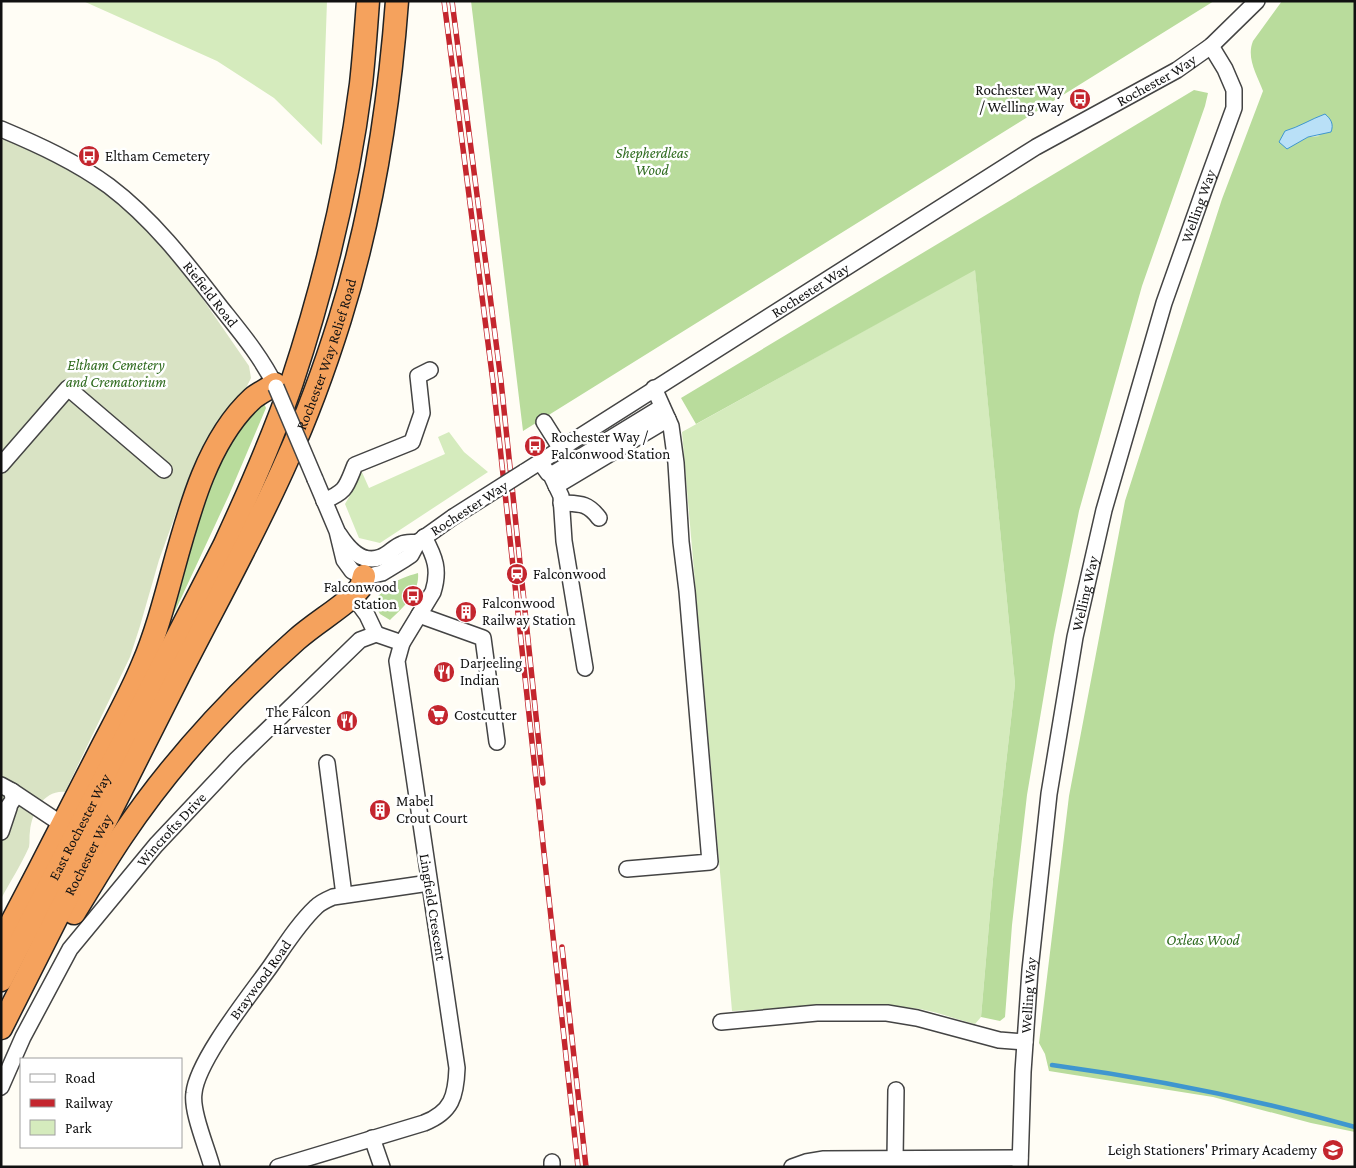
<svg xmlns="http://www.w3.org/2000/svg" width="1356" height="1168" font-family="'Crimson Pro',serif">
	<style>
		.green { fill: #d5ebbd }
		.forest { fill: #b9dc9c; fill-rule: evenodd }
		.cemetery { fill: #d9e3c4 }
		.water { fill: #b9e0f7; stroke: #3f96cf }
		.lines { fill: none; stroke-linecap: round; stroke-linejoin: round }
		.stream { stroke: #3f96cf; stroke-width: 4.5 }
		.minor-casing { stroke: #444; stroke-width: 18 }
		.highway-casing { stroke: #222; stroke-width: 25 }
		.minor { stroke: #fff; stroke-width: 15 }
		.highway { stroke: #f5a25d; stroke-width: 22 }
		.rail-casing { stroke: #c4262e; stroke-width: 5.5 }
		.rail { stroke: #fff; stroke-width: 4; stroke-dasharray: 11; stroke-linecap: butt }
		.minor-bridge-casing { stroke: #444; stroke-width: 18; stroke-linecap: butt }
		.minor-bridge { stroke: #fff; stroke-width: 15 }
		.labels { text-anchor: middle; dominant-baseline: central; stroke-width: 5; stroke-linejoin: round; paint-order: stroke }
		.street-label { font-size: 15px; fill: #111; stroke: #fff }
		.poi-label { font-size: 15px; fill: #111; stroke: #fff; text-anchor: start }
		.park-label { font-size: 15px; font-style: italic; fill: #2f6b1f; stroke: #fff }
	</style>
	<rect width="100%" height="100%" fill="#fffdf5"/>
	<path class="green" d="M 83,1 L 327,1 L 322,145 L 274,98 L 217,61 Z
		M 975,269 L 1015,684 L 993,879 L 981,1017 L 975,1024 C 958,1020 937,1012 920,1009 C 858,1000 794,1008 732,1011 L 682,432 Z
		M 449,432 L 464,452 L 488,472 L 380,543 L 359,538 L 345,504 L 353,490 L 361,470 L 369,488 L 445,454 L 438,437 Z"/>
	<path class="forest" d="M 471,1 L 1214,1 L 523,431 Z
		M 1282,1 L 1355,1 L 1355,1132 L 1311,1123 L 1213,1097 L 1049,1071 L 1045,1054 L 1039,1043 L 1069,796 L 1125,501 L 1222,199 L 1263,91 C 1257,75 1246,58 1253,41 ZM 1295,128 L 1320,136 L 1308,137 L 1287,148 L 1285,131 Z
		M 1194,90 L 1208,93 L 1205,106 L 1142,286 L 1079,511 L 1054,635 L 1027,795 L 1012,925 L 1005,1017 L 1000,1021 L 981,1017 L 993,879 L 1015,684 L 975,270 L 696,424 L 681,398 Z
		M 261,396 L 266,408 L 229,495 L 157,650 L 216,463 Z
		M 418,573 C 420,592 403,608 390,620 L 380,614 L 373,602 C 388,585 396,579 418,573 Z"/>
	<path class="cemetery" d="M 5,138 L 72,168 L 141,222 L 171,253 L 249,366 L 251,378 L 245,390 L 207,442 L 192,469 L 159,560 L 140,626 L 130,657 L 65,792 C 44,790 32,812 30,831 C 29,836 30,842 29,847 C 21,865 10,882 1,899 L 1,141 Z"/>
	<path class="water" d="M 1325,114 C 1331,119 1334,124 1331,132 L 1308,137 L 1287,149 L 1279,142 L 1285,131 C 1299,127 1311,119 1325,114 Z"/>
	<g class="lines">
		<path class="stream" d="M 1052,1065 C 1155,1079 1255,1099 1355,1127"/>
		<g class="minor-casing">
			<g id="minor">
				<path id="s1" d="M 1,129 C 39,145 76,162 109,186 C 154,220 188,265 222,309 C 242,334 262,358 276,387"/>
				<path d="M 544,422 L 561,449"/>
				<path d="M 540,462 L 548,473 L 551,475 L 561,496 L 564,541 L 585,668"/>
				<path d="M 1,465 L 68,388 L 164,470"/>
				<path id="s2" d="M 524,472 L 1036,147 L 1177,70 L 1211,46 L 1257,1"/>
				<path d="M 551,475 L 662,407"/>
				<path d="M 315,479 L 337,531 L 344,560 L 352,571 L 360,575 L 369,576 L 382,573 L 405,559 L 411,555 L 418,542 L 453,517"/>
				<path d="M 556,486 L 668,419"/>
				<path d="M 324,501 C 347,491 346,487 355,465 L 412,442 L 422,413 L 418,376 L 430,370"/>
				<path d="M 561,503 C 579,504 587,502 599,518"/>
				<path d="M 339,534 C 348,548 362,565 381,557 C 389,554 394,547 402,544 C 406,542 413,543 418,542"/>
				<path d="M 353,596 L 367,615 L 376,634"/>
				<path d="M 419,615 L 483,638 L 497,742"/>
				<path d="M 327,763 L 344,895"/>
				<path d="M 1,785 L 12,791 L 13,800 L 1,817"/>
				<path d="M 12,791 L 63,825"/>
				<path d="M 1,832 L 9,808"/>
				<path d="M 627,869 L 710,862 L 687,591 L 681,542 L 676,463 L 671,426 L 654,388"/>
				<path d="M 721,1022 L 817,1013 L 887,1013 L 917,1018 L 999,1040 L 1025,1042"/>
				<path id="s3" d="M 1,1087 L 23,1037 L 70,949 L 156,845 L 236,760 L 360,640 L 376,634 L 402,643"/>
				<path d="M 372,1138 L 382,1167"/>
				<path d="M 895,1159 L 896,1090"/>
				<path d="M 552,1162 L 552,1167"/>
				<path id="s4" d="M 212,1167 C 207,1148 191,1111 194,1093 C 197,1061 250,995 270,967 C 284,947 298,924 316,907 C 321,902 326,900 333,897 L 429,883"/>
				<path d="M 278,1167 L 424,1123 C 452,1112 456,1096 457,1068 L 397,661 L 402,643 L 433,592 C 440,570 435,557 424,537"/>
				<path d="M 792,1167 L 806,1162 L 824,1159 L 1020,1158"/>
				<path id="s5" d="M 1020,1167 L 1023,1072 L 1030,970 L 1049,794 L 1075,637 L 1104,510 L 1164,303 L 1204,190 L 1234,108 L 1234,90 L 1225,69 L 1211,46"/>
			</g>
		</g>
		<g class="highway-casing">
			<g id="highway">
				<path d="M 74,913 C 90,887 105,861 122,836 C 171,763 231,698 296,640 C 314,624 335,612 353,596 L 361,587 L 364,576"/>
				<path d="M 1,943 C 33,882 65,820 96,759 C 112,727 130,696 143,664 C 178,583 186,459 253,398 C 259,393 268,389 275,384"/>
				<path id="s6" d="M 1,980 L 224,546 C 249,492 273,438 292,382 C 324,285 348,185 361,84 C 364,57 366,29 368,1"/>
				<path id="s7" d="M 1,1028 C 60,912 118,795 177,679 C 214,606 254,535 287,460 C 308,414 325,367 340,319 C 372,216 389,109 397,1"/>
			</g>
		</g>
		<use href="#minor" class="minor"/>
		<use href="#highway" class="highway"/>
		<g class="rail-casing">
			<path id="rail" d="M 444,1 L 493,382 L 578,1167
				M 452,1 L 501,381 L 543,783
				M 562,947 L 586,1167"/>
		</g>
		<use href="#rail" class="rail"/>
		<g class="minor-bridge-casing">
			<path id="minor-bridge" d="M 276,387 L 315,479
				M 453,517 L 524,472"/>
		</g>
		<use href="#minor-bridge" class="minor-bridge"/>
	</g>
	<defs>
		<g id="bus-disc" transform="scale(1.125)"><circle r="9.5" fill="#c4262e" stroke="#fff"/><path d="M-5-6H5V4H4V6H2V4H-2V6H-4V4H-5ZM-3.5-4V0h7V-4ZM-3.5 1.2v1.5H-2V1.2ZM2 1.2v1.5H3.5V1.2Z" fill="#fff"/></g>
		<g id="station-disc" transform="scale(1.125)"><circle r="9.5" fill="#c4262e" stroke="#fff"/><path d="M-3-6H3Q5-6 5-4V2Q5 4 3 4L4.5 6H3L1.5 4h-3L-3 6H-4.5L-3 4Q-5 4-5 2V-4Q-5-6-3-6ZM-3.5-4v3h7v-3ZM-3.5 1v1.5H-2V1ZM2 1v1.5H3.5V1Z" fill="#fff"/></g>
		<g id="building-disc" transform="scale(1.125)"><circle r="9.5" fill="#c4262e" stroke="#fff"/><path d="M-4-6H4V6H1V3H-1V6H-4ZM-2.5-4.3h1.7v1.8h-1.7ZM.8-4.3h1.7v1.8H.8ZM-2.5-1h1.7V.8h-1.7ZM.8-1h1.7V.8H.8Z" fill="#fff"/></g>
		<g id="restaurant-disc" transform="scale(1.125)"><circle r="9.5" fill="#c4262e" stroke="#fff"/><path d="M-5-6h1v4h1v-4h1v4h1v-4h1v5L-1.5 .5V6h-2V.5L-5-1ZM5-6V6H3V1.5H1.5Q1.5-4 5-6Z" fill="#fff"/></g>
		<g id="supermarket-disc" transform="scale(1.125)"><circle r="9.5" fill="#c4262e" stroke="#fff"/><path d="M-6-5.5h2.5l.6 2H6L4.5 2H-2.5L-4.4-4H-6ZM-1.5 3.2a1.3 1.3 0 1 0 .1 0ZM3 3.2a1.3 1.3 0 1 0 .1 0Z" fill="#fff"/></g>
		<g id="school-disc" transform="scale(1.125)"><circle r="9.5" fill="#c4262e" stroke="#fff"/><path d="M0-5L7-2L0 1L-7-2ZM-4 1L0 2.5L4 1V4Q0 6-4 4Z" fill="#fff"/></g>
	</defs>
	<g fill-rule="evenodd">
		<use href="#bus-disc" x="1080" y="99"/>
		<use href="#bus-disc" x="89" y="156"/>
		<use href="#bus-disc" x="535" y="446"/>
		<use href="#station-disc" x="517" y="574"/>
		<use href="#bus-disc" x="413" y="596"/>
		<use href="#building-disc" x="466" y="612"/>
		<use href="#restaurant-disc" x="444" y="672"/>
		<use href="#supermarket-disc" x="438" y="715"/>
		<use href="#restaurant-disc" x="347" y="721"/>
		<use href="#building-disc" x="380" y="810"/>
		<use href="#school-disc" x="1333" y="1150"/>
	</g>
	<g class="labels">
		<g class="street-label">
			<text stroke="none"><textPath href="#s2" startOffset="744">Rochester Way</textPath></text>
			<text stroke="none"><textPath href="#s5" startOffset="982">Welling Way</textPath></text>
			<text stroke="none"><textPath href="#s2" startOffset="339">Rochester Way</textPath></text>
			<text stroke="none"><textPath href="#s1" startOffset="271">Riefield Road</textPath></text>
			<text stroke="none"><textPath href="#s7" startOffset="749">Rochester Way Relief Road</textPath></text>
			<text transform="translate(469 508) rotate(-33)">Rochester Way</text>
			<text stroke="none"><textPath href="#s5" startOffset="578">Welling Way</textPath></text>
			<text stroke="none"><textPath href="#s6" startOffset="172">East Rochester Way</textPath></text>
			<text stroke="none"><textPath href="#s3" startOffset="311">Wincrofts Drive</textPath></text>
			<text stroke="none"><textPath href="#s7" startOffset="194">Rochester Way</textPath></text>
			<text transform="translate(433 907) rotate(81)">Lingfield Crescent</text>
			<text stroke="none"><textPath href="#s4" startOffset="209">Braywood Road</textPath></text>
			<text stroke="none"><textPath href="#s5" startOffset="172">Welling Way</textPath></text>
		</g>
		<g class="poi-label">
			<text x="1064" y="90" text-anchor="end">Rochester Way<tspan x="1064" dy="17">/ Welling Way</tspan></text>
			<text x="105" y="156">Eltham Cemetery</text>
			<text x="551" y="437">Rochester Way /<tspan x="551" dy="17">Falconwood Station</tspan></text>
			<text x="533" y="574">Falconwood</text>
			<text x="397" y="587" text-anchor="end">Falconwood<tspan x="397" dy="17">Station</tspan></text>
			<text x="482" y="603">Falconwood<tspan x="482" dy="17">Railway Station</tspan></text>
			<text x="460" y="663">Darjeeling<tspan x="460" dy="17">Indian</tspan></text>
			<text x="331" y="712" text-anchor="end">The Falcon<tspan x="331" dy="17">Harvester</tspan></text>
			<text x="454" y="715">Costcutter</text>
			<text x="396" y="801">Mabel<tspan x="396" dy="17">Crout Court</tspan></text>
			<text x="1317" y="1150" text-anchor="end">Leigh Stationers' Primary Academy</text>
		</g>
		<g class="park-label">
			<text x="652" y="153">Shepherdleas<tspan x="652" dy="17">Wood</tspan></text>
			<text x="116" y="365">Eltham Cemetery<tspan x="116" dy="17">and Crematorium</tspan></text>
			<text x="1203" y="940">Oxleas Wood</text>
		</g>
	</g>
	<rect width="1356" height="1168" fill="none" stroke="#111111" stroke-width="5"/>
	<rect x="20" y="1058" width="162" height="90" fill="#ffffff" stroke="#a0a0a0"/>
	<rect x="30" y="1074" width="25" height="8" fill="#ffffff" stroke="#a0a0a0"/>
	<text x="65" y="1083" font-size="15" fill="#111111">Road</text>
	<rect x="30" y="1099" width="25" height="8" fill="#c4262e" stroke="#a0a0a0"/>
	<text x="65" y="1108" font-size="15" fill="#111111">Railway</text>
	<rect x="30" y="1120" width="25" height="15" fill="#d5ebbd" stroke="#a0a0a0"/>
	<text x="65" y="1133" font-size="15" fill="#111111">Park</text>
</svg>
